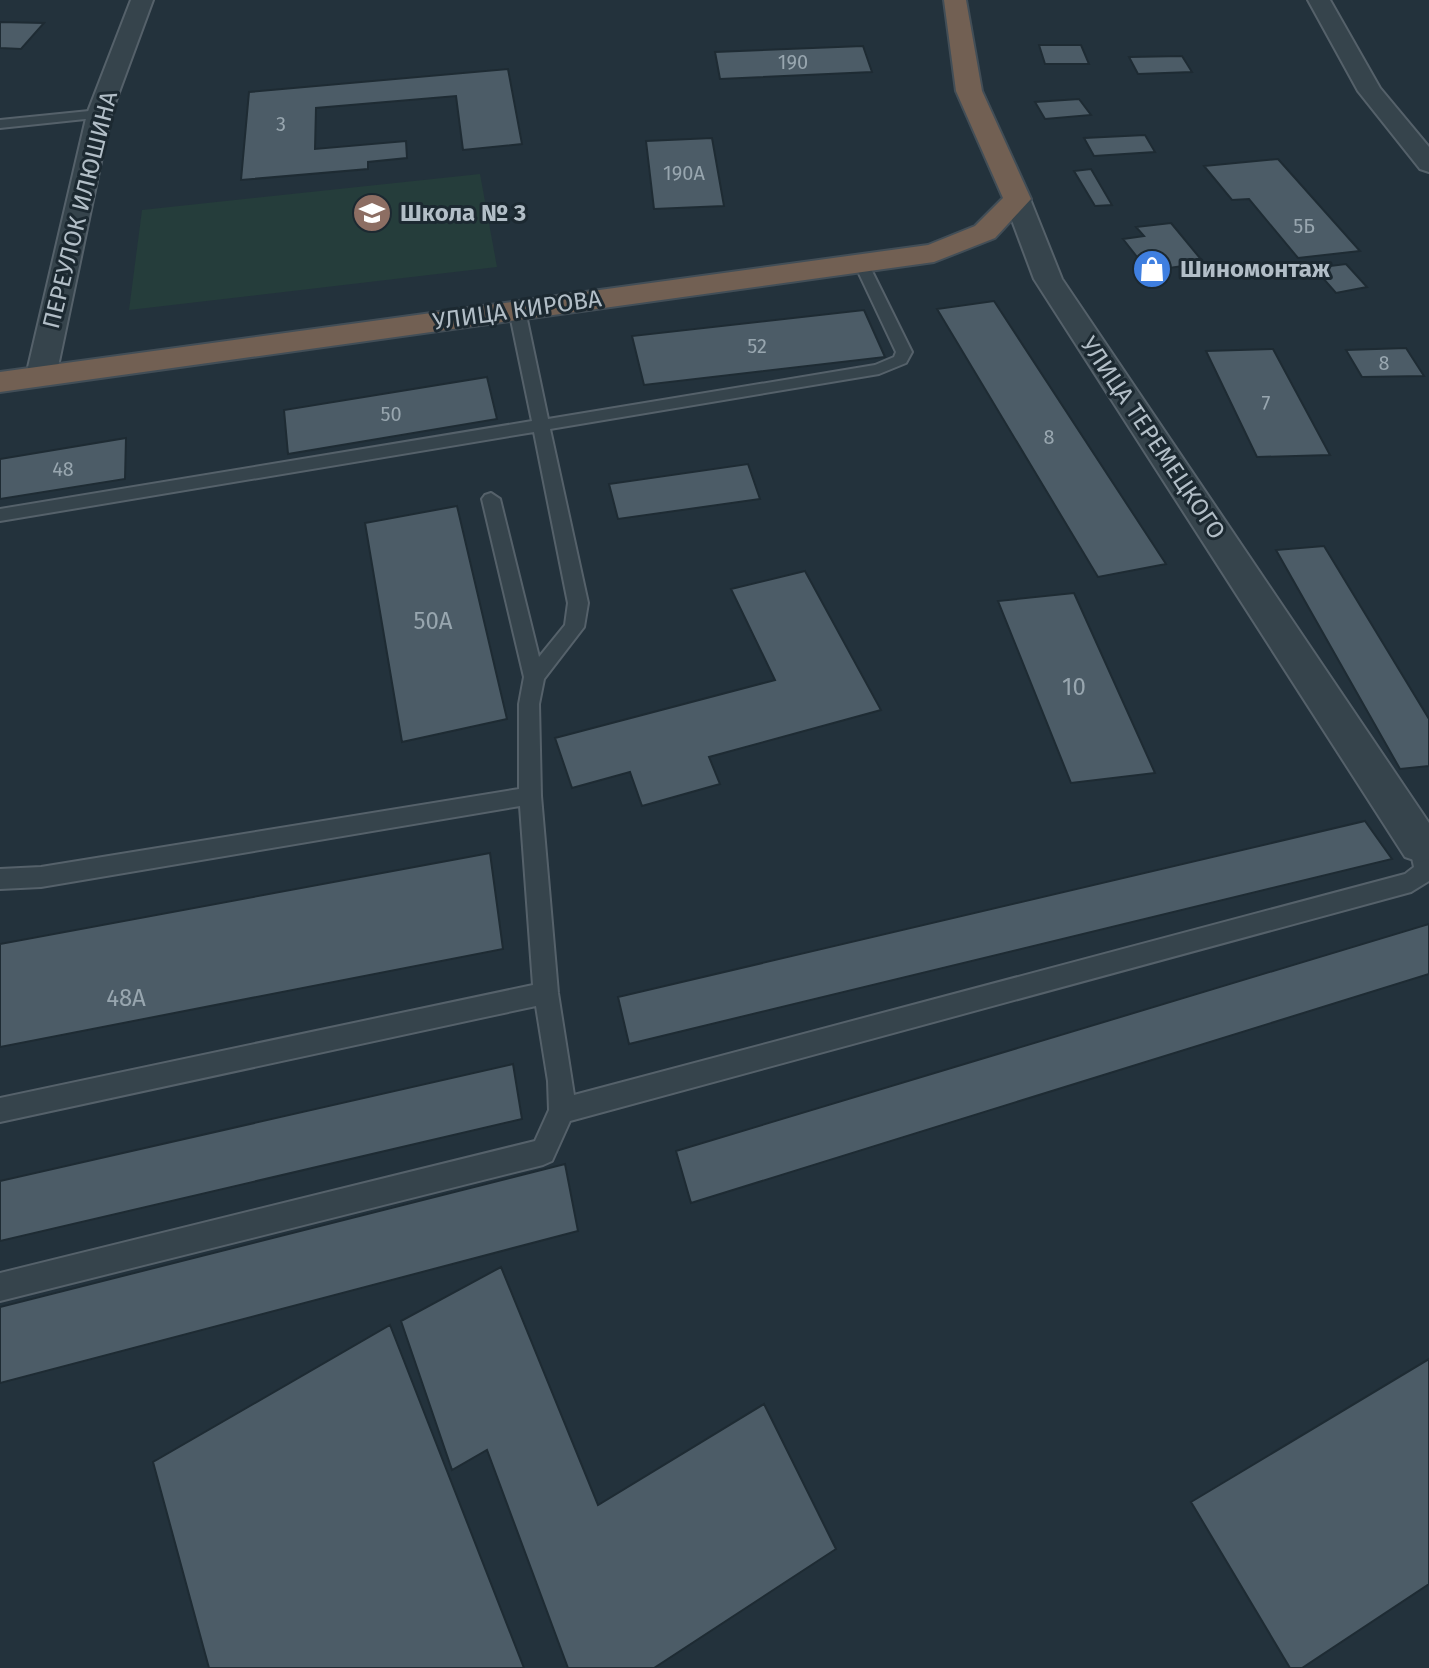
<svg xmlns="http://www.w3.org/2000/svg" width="1429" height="1668" font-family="'Fira Sans',sans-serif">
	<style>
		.green { fill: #253d3b }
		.building { fill: #4c5c67; stroke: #1e2b33; stroke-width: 2 }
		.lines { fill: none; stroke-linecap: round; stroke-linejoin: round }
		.lane-casing { stroke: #55616a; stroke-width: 4 }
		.street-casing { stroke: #55616a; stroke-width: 4 }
		.highway-casing { stroke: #424e57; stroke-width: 4 }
		.lane { fill: #36444c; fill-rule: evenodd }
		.street { fill: #36444c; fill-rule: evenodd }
		.highway { fill: #726053; fill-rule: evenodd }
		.labels { text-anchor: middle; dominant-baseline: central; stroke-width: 6; stroke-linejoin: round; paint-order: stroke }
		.far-number-label { font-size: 20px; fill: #98a6af }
		.far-street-label { font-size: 24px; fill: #b2bec7; stroke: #1c2931 }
		.far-poi-label { font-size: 24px; font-weight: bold; fill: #b2bec7; stroke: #1c2931; text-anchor: start }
		.number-label { font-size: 24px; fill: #98a6af }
	</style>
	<rect width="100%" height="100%" fill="#23323c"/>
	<path class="green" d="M 480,174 L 497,267 L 129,310 L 142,210 Z"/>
	<path class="building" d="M 0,22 L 44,23 L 21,49 L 0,48 Z
		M 1039,45 L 1081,45 L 1089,64 L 1045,64 Z
		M 863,46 L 872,72 L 720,79 L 715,52 Z
		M 1182,56 L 1192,72 L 1138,74 L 1129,57 Z
		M 508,69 L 522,144 L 463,150 L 456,96 L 316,108 L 315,149 L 406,141 L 407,158 L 368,162 L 368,169 L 241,180 L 249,92 Z
		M 1079,99 L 1091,115 L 1045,119 L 1035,102 Z
		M 1145,135 L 1155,152 L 1094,156 L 1084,138 Z
		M 712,138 L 724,206 L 654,209 L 646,141 Z
		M 1278,159 L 1360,251 L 1298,258 L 1249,199 L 1232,200 L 1204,166 Z
		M 1091,169 L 1112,205 L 1095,206 L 1074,171 Z
		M 1171,223 L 1204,263 L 1148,271 L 1123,239 L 1144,236 L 1136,227 Z
		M 1346,264 L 1367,287 L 1336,293 L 1314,268 Z
		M 994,301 L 1166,564 L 1098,577 L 937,309 Z
		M 864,310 L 885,357 L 644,385 L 632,336 Z
		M 1406,348 L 1424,376 L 1362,377 L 1346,350 Z
		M 1273,349 L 1330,455 L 1257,457 L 1206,351 Z
		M 487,377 L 497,419 L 288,454 L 284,410 Z
		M 126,438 L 125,479 L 0,499 L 0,459 Z
		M 748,464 L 760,499 L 618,519 L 609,484 Z
		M 457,506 L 507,719 L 402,742 L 365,523 Z
		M 1324,546 L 1429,719 L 1429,766 L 1400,769 L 1276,550 Z
		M 805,571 L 881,710 L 709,757 L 720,784 L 642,806 L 630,772 L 572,788 L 555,738 L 775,680 L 731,589 Z
		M 1074,593 L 1155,773 L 1071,783 L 998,601 Z
		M 1365,821 L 1392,859 L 629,1044 L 618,997 Z
		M 490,853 L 503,949 L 0,1047 L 0,944 Z
		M 1429,924 L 1429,974 L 691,1203 L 676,1151 Z
		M 513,1064 L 522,1119 L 0,1241 L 0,1181 Z
		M 565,1164 L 578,1231 L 0,1383 L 0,1307 Z
		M 501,1267 L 598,1505 L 764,1404 L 836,1549 L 654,1668 L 568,1668 L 487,1450 L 452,1470 L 401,1321 Z
		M 390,1325 L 524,1668 L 209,1668 L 153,1462 Z
		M 1429,1359 L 1429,1584 L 1302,1668 L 1290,1668 L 1191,1502 Z"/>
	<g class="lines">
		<g class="lane-casing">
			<path id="lane" d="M 99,110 L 104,111 L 104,117 L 0,128 L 0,120 Z
				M 861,259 L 868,263 L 912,352 L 906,363 L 879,374 L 550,429 L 588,603 L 584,627 L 544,679 L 539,704 L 541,796 L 558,993 L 574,1095 L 1405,874 L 1414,867 L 1409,844 L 1412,837 L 1420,835 L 1429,840 L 1429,881 L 1411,892 L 570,1121 L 552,1161 L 543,1165 L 0,1301 L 0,1273 L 535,1141 L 549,1110 L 548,1081 L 536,1006 L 0,1122 L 0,1098 L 533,985 L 520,806 L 41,887 L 0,889 L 0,869 L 41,867 L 519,789 L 519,704 L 524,677 L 482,499 L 485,495 L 491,493 L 500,499 L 539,657 L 565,625 L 568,603 L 534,432 L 0,521 L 0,509 L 532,421 L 509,310 L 517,305 L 525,310 L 548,419 L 875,365 L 894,357 L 896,352 L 854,263 Z"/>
		</g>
		<g class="street-casing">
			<path id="street" d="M 131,0 L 153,0 L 111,114 L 56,376 L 52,383 L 30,383 L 26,376 L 87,114 Z
				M 1308,0 L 1330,0 L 1380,88 L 1429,147 L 1429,172 L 1420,169 L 1358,91 Z
				M 1017,191 L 1026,193 L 1030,199 L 1062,279 L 1429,823 L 1429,859 L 1420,862 L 1405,857 L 1034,279 L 1004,199 L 1008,193 Z"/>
		</g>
		<g class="highway-casing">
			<path id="highway" d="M 944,0 L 966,0 L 982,91 L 1031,199 L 995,238 L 934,262 L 0,392 L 0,372 L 928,245 L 975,226 L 1003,198 L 956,91 Z"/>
		</g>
		<use href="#lane" class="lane"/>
		<use href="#street" class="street"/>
		<use href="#highway" class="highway"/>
	</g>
	<defs>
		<g id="school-disc" transform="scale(2)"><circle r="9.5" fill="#8d6e63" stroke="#1c2931"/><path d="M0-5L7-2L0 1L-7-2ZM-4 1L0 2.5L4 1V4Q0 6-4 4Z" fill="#fff"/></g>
		<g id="shop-disc" transform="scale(2)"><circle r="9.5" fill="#3f7fe0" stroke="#1c2931"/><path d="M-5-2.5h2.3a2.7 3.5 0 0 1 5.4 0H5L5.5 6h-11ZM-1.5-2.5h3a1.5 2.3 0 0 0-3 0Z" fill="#fff"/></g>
	</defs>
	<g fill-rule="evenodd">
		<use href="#school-disc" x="372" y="213"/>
		<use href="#shop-disc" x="1152" y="269"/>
	</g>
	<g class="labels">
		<g class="far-number-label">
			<text x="793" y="62">190</text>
			<text x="281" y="124">3</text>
			<text x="684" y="173">190А</text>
			<text x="1304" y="226">5Б</text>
			<text x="757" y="346">52</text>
			<text x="1384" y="363">8</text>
			<text x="1266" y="403">7</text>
			<text x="391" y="414">50</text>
			<text x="1049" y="437">8</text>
			<text x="63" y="469">48</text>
		</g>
		<g class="far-street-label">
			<text transform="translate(80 210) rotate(-76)">ПЕРЕУЛОК ИЛЮШИНА</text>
			<text transform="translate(517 310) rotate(-8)">УЛИЦА КИРОВА</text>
			<text transform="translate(1153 438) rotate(56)">УЛИЦА ТЕРЕМЕЦКОГО</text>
		</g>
		<g class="far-poi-label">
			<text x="400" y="213">Школа № 3</text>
			<text x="1180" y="269">Шиномонтаж</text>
		</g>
		<g class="number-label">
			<text x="433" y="621">50А</text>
			<text x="1074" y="687">10</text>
			<text x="126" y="998">48А</text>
		</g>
	</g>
</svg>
